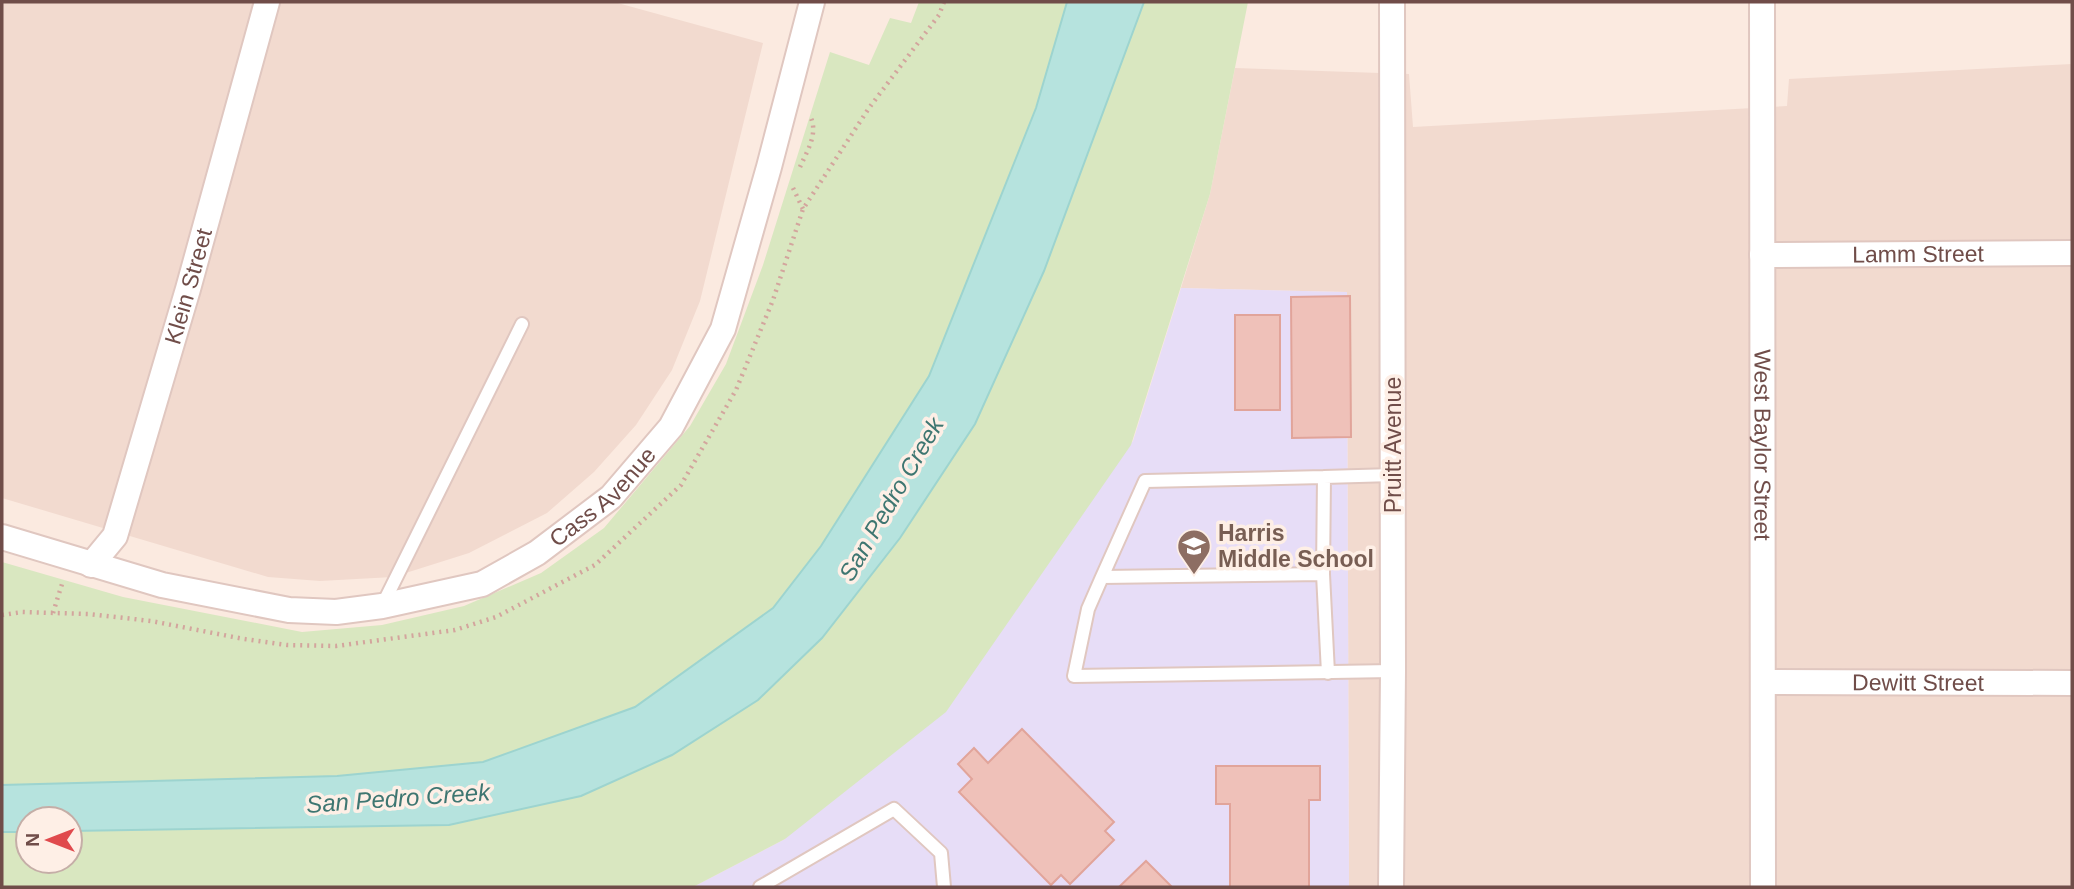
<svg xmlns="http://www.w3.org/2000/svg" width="2074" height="889" font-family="Arial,sans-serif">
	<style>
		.residential { fill: #f2dacf }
		.education { fill: #e7ddf7 }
		.green { fill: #d9e7c0; fill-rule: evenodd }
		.water { fill: #b6e3de; stroke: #9dd4cf; stroke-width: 2 }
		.building { fill: #efc1b9; stroke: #e1a49a; stroke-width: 2 }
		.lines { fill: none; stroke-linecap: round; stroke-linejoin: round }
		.lane-casing { stroke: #e0c7c0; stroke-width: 16 }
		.street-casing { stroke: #e0c7c0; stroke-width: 28 }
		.path { stroke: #d3a59d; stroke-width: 4.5; stroke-dasharray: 2 5; stroke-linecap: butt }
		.lane { stroke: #fff; stroke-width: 12 }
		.street { stroke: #fff; stroke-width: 24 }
		.labels { text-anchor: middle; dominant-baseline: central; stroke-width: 7; stroke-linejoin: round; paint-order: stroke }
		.street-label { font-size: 23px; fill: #704d49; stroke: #feefe6 }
		.education-label { font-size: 23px; font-weight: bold; fill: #785e54; stroke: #feefe6; text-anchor: start }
		.water-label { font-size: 24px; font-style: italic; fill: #3e7671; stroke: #feefe6 }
	</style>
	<rect width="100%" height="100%" fill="#fbeae0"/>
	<path class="residential" d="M 2,2 L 614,2 L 763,43 L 700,301 L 672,370 L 636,425 L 594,472 L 547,513 L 469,553 L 393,577 L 320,581 L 268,577 L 2,498 Z
		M 2072,64 L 2072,887 L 1349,887 L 1347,292 L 1181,288 L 1210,194 L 1235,68 L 1409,74 L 1413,127 L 1787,106 L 1789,79 Z"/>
	<path class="education" d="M 1181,288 L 1347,292 L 1349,887 L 693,887 L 785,839 L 1133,441 Z"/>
	<path class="green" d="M 919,2 L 1248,2 L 1210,194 L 1131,445 L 946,712 L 785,839 L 693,887 L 2,887 L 2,562 L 123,597 L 302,632 L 382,625 L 464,606 L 541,573 L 604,528 L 690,426 L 726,364 L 763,265 L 830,52 L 869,65 L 890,18 L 911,23 ZM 28,819 L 70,819 L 70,861 L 28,861 Z"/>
	<path class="water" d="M 1067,2 L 1144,2 L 1044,271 L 975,424 L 900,538 L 822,638 L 758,700 L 672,755 L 581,796 L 449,825 L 70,831 L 70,819 L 28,819 L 28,832 L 2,832 L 2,785 L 337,776 L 483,762 L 635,707 L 773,608 L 821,546 L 929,376 L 1036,108 Z"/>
	<path class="building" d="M 1350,296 L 1351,437 L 1292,438 L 1291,297 Z
		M 1235,315 L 1280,315 L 1280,410 L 1235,410 Z
		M 1022,729 L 1114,822 L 1105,831 L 1114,840 L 1070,884 L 1061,875 L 1051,885 L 959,792 L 972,779 L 958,764 L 974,748 L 988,763 Z
		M 1216,766 L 1320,766 L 1320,800 L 1309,800 L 1309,887 L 1230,887 L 1230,804 L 1216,804 Z
		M 1146,861 L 1172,887 L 1119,887 Z"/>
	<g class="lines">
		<g class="lane-casing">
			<path id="lane" d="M 1324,477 L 1393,475
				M 1102,577 L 1145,481 L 1324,477 L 1323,574
				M 382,606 L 522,324
				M 1328,673 L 1323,574 L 1102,577 L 1088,609 L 1074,676 C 1181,675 1287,673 1393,671
				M 760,887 L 894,809 L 941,853 L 944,887"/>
		</g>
		<g class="street-casing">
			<g id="street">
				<path id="s1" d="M 1762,2 L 1763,887"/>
				<path id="s2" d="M 1762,255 L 2072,253"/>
				<path id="s3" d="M 2,537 L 162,585 L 289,610 L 336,612 L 382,606 L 482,584 L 537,553 L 611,497 L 671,427 L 723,329 L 769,167 L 812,2"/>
				<path id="s4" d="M 91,565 L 115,536 L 188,289 L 267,2"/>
				<path id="s5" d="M 1764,682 L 2072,683"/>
				<path d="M 1391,887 L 1393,671 L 1392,2"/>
			</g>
		</g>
		<path class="path" d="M 800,167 C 807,151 819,133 810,116
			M 793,188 L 803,209
			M 53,613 L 62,584
			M 2,615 L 22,612 L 89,614 L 151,621 L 244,639 L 287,645 L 336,646 L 455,630 L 496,617 L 595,565 L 681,485 L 736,390 L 773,300 L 803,209 L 869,108 L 939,15 L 944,2"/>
		<use href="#lane" class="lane"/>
		<use href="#street" class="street"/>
	</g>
	<defs>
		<g id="school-pin" transform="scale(1.75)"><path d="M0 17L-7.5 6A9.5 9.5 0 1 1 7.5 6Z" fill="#8d6e63" stroke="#feefe6"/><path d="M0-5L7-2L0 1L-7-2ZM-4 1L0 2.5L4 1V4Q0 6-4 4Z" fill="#fff"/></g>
	</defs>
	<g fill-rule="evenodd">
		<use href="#school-pin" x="1194" y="546"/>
	</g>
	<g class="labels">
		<g class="street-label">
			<text stroke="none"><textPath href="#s2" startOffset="156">Lamm Street</textPath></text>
			<text stroke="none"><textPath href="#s4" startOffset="298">Klein Street</textPath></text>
			<text transform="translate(1393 445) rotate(-90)">Pruitt Avenue</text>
			<text stroke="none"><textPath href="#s1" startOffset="443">West Baylor Street</textPath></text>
			<text stroke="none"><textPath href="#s3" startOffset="642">Cass Avenue</textPath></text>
			<text stroke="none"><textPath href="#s5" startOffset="154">Dewitt Street</textPath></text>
		</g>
		<g class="education-label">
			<text x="1218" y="533">Harris<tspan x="1218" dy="26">Middle School</tspan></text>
		</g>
		<g class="water-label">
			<text transform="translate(891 499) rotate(-60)">San Pedro Creek</text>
			<text transform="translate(398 798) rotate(-4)">San Pedro Creek</text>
		</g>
	</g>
	<rect width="2074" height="889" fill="none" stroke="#704d49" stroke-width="7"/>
	<g transform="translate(49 840) rotate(270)"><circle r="33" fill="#feefe6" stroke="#c5aea7" stroke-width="2"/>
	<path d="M0-5L12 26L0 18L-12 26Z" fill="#e04a4d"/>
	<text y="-10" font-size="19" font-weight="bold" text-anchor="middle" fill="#704d49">N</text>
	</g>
</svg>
